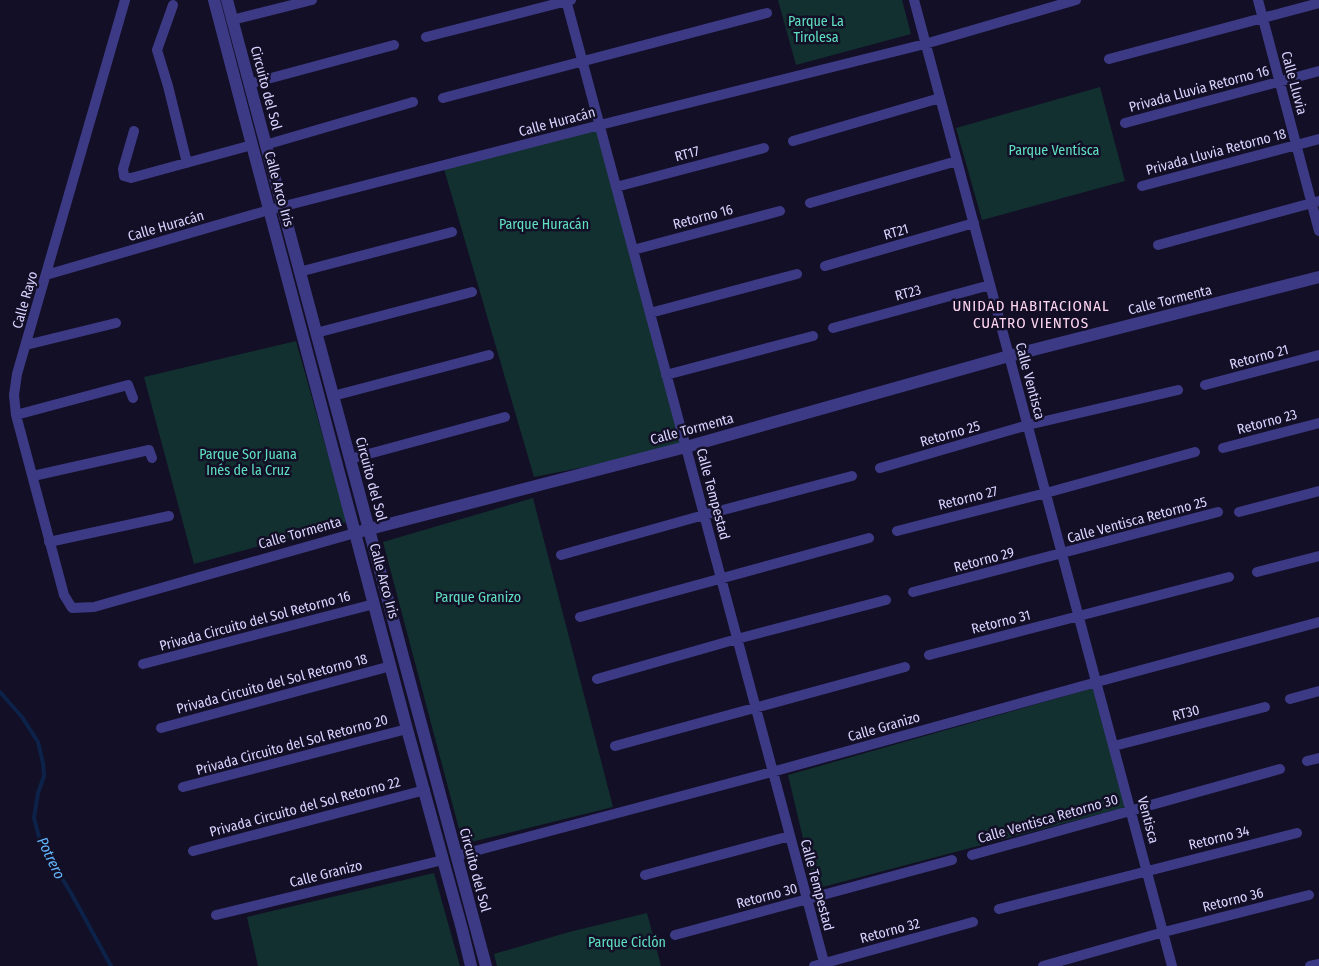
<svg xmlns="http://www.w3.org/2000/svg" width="1319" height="966" font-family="'Fira Sans Condensed',sans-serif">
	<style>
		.green { fill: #12302f }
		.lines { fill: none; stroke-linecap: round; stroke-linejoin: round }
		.stream { stroke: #0c2248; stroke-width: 4 }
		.minor { stroke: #3d3a85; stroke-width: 10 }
		.tertiary { stroke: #3d3a85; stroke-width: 12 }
		.labels { text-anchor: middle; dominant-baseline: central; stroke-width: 5; stroke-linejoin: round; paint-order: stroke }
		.park-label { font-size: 14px; fill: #5fe0c0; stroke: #130f26 }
		.street-label { font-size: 14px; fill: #d9d4ff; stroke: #130f26 }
		.neighbourhood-label { font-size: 15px; letter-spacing: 1px; fill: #ffd6f0; stroke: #130f26 }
		.water-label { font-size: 15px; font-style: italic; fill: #62b6ff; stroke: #130f26 }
	</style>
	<rect width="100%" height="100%" fill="#130f26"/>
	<path class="green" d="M 778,0 L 902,0 L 911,34 L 796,65 Z
		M 1100,87 L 1125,181 L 982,220 L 956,128 Z
		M 600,125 L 686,447 L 534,477 L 444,169 Z
		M 296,341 L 347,522 L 194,564 L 144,377 Z
		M 533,498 L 613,807 L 463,844 L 383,542 Z
		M 1093,688 L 1126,807 L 815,889 L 788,775 Z
		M 434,873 L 460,966 L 258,966 L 247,917 Z
		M 647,913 L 661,966 L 497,966 L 494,954 L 569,932 Z"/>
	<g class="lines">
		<path class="stream" d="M 0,692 L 22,717 L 38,742 L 43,763 L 44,776 L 38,793 L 34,818 L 41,844 L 71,893 L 111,966"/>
		<path class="minor" d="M 125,0 L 17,374 L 14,395 L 16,415 L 64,595 L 72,608 L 94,607 L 355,533
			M 566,0 L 825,966
			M 914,0 L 1172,966
			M 1258,0 L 1319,231
			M 173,5 L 157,50 L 168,86 L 187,163
			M 232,20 L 312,0
			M 426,37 L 571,0
			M 1109,59 L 1319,3
			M 249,84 L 394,45
			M 443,98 L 767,13
			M 1125,123 L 1319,71
			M 134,131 L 123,169 L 124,176 L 131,178 L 252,145
			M 793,141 L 940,98
			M 265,145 L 413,102
			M 1142,186 L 1319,139
			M 616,187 L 764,148
			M 810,203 L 957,161
			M 1158,245 L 1319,201
			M 633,250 L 780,211
			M 825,266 L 974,223
			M 299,272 L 452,232
			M 46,275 L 269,210 L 600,125 L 925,44 L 1076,0
			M 650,313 L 797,274
			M 833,328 L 990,285
			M 316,333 L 472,292
			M 26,345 L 116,323
			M 666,375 L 813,336
			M 1205,385 L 1319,355
			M 333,396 L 489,355
			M 16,415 L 128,385 L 133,398
			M 1223,448 L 1319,423
			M 350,459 L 505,417
			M 880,468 L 1028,425 L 1178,390
			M 33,476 L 149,450 L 152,458
			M 1239,512 L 1319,491
			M 897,531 L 1046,493 L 1195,452
			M 49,542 L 169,516
			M 561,555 L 704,515 L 852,476
			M 1257,572 L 1319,556
			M 913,592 L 1218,512
			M 580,617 L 869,538
			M 929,655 L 1229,577
			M 143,664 L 374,604
			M 597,679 L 737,639 L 886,600
			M 1290,699 L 1319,691
			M 161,728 L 391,666
			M 615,746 L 905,667
			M 1114,746 L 1265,707
			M 1307,761 L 1319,758
			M 183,787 L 407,729
			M 193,851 L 425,790
			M 972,855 L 1280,769
			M 456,856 L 772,772 L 1097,682 L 1319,622
			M 645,875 L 790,836
			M 999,909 L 1297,833
			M 216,915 L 443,860
			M 675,935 L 952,860
			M 814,966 L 973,922
			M 1043,966 L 1164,932 L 1309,895
			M 1310,966 L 1319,964"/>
		<path class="tertiary" d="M 214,0 L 252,145 L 407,729 L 462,929 L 471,966
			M 227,0 L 486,966
			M 362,531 L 686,447 L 1009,356 L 1319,277"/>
	</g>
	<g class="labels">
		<g class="park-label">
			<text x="816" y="21">Parque La<tspan x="816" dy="16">Tirolesa</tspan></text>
			<text x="1054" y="150">Parque Ventísca</text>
			<text x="544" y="224">Parque Huracán</text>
			<text x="248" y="454">Parque Sor Juana<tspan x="248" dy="16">Inés de la Cruz</tspan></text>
			<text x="478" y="597">Parque Granizo</text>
			<text x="627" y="942">Parque Ciclón</text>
		</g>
		<g class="street-label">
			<text transform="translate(1294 83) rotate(75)">Calle Lluvia</text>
			<text transform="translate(266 88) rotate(75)">Circuito del Sol</text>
			<text transform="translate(1199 89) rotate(-15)">Privada Lluvia Retorno 16</text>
			<text transform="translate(557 122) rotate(-15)">Calle Huracán</text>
			<text transform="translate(1216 152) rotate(-15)">Privada Lluvia Retorno 18</text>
			<text transform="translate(687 154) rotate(-15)">RT17</text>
			<text transform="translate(279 189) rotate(75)">Calle Arco Iris</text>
			<text transform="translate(703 217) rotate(-15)">Retorno 16</text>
			<text transform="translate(166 226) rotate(-16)">Calle Huracán</text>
			<text transform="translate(896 232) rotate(-16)">RT21</text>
			<text transform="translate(908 293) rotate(-15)">RT23</text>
			<text transform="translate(25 300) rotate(-74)">Calle Rayo</text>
			<text transform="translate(1170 300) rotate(-14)">Calle Tormenta</text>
			<text transform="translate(1259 357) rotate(-15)">Retorno 21</text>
			<text transform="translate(1030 381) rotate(75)">Calle Ventisca</text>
			<text transform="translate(1267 422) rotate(-15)">Retorno 23</text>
			<text transform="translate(692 429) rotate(-15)">Calle Tormenta</text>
			<text transform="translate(950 434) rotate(-16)">Retorno 25</text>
			<text transform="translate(371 479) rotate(75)">Circuito del Sol</text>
			<text transform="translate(713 494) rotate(75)">Calle Tempestad</text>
			<text transform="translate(968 498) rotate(-14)">Retorno 27</text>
			<text transform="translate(1137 520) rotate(-15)">Calle Ventisca Retorno 25</text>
			<text transform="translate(300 533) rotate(-16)">Calle Tormenta</text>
			<text transform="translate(984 560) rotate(-15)">Retorno 29</text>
			<text transform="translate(384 581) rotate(75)">Calle Arco Iris</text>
			<text transform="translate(255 621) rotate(-15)">Privada Circuito del Sol Retorno 16</text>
			<text transform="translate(1001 622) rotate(-14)">Retorno 31</text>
			<text transform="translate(272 684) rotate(-15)">Privada Circuito del Sol Retorno 18</text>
			<text transform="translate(1186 713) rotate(-14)">RT30</text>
			<text transform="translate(884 727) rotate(-16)">Calle Granizo</text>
			<text transform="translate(292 745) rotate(-15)">Privada Circuito del Sol Retorno 20</text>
			<text transform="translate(305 807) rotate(-15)">Privada Circuito del Sol Retorno 22</text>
			<text transform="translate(1048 819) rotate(-16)">Calle Ventisca Retorno 30</text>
			<text transform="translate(1148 820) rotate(75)">Ventisca</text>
			<text transform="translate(1219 838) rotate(-14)">Retorno 34</text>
			<text transform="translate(475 870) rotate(75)">Circuito del Sol</text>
			<text transform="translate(326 874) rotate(-14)">Calle Granizo</text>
			<text transform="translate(817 885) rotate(75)">Calle Tempestad</text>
			<text transform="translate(767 896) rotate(-15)">Retorno 30</text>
			<text transform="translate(1233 900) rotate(-14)">Retorno 36</text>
			<text transform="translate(890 931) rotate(-15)">Retorno 32</text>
		</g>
		<g class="neighbourhood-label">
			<text x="1031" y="306">UNIDAD HABITACIONAL<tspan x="1031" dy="17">CUATRO VIENTOS</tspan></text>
		</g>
		<g class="water-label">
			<text transform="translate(51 858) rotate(64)">Potrero</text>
		</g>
	</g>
</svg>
